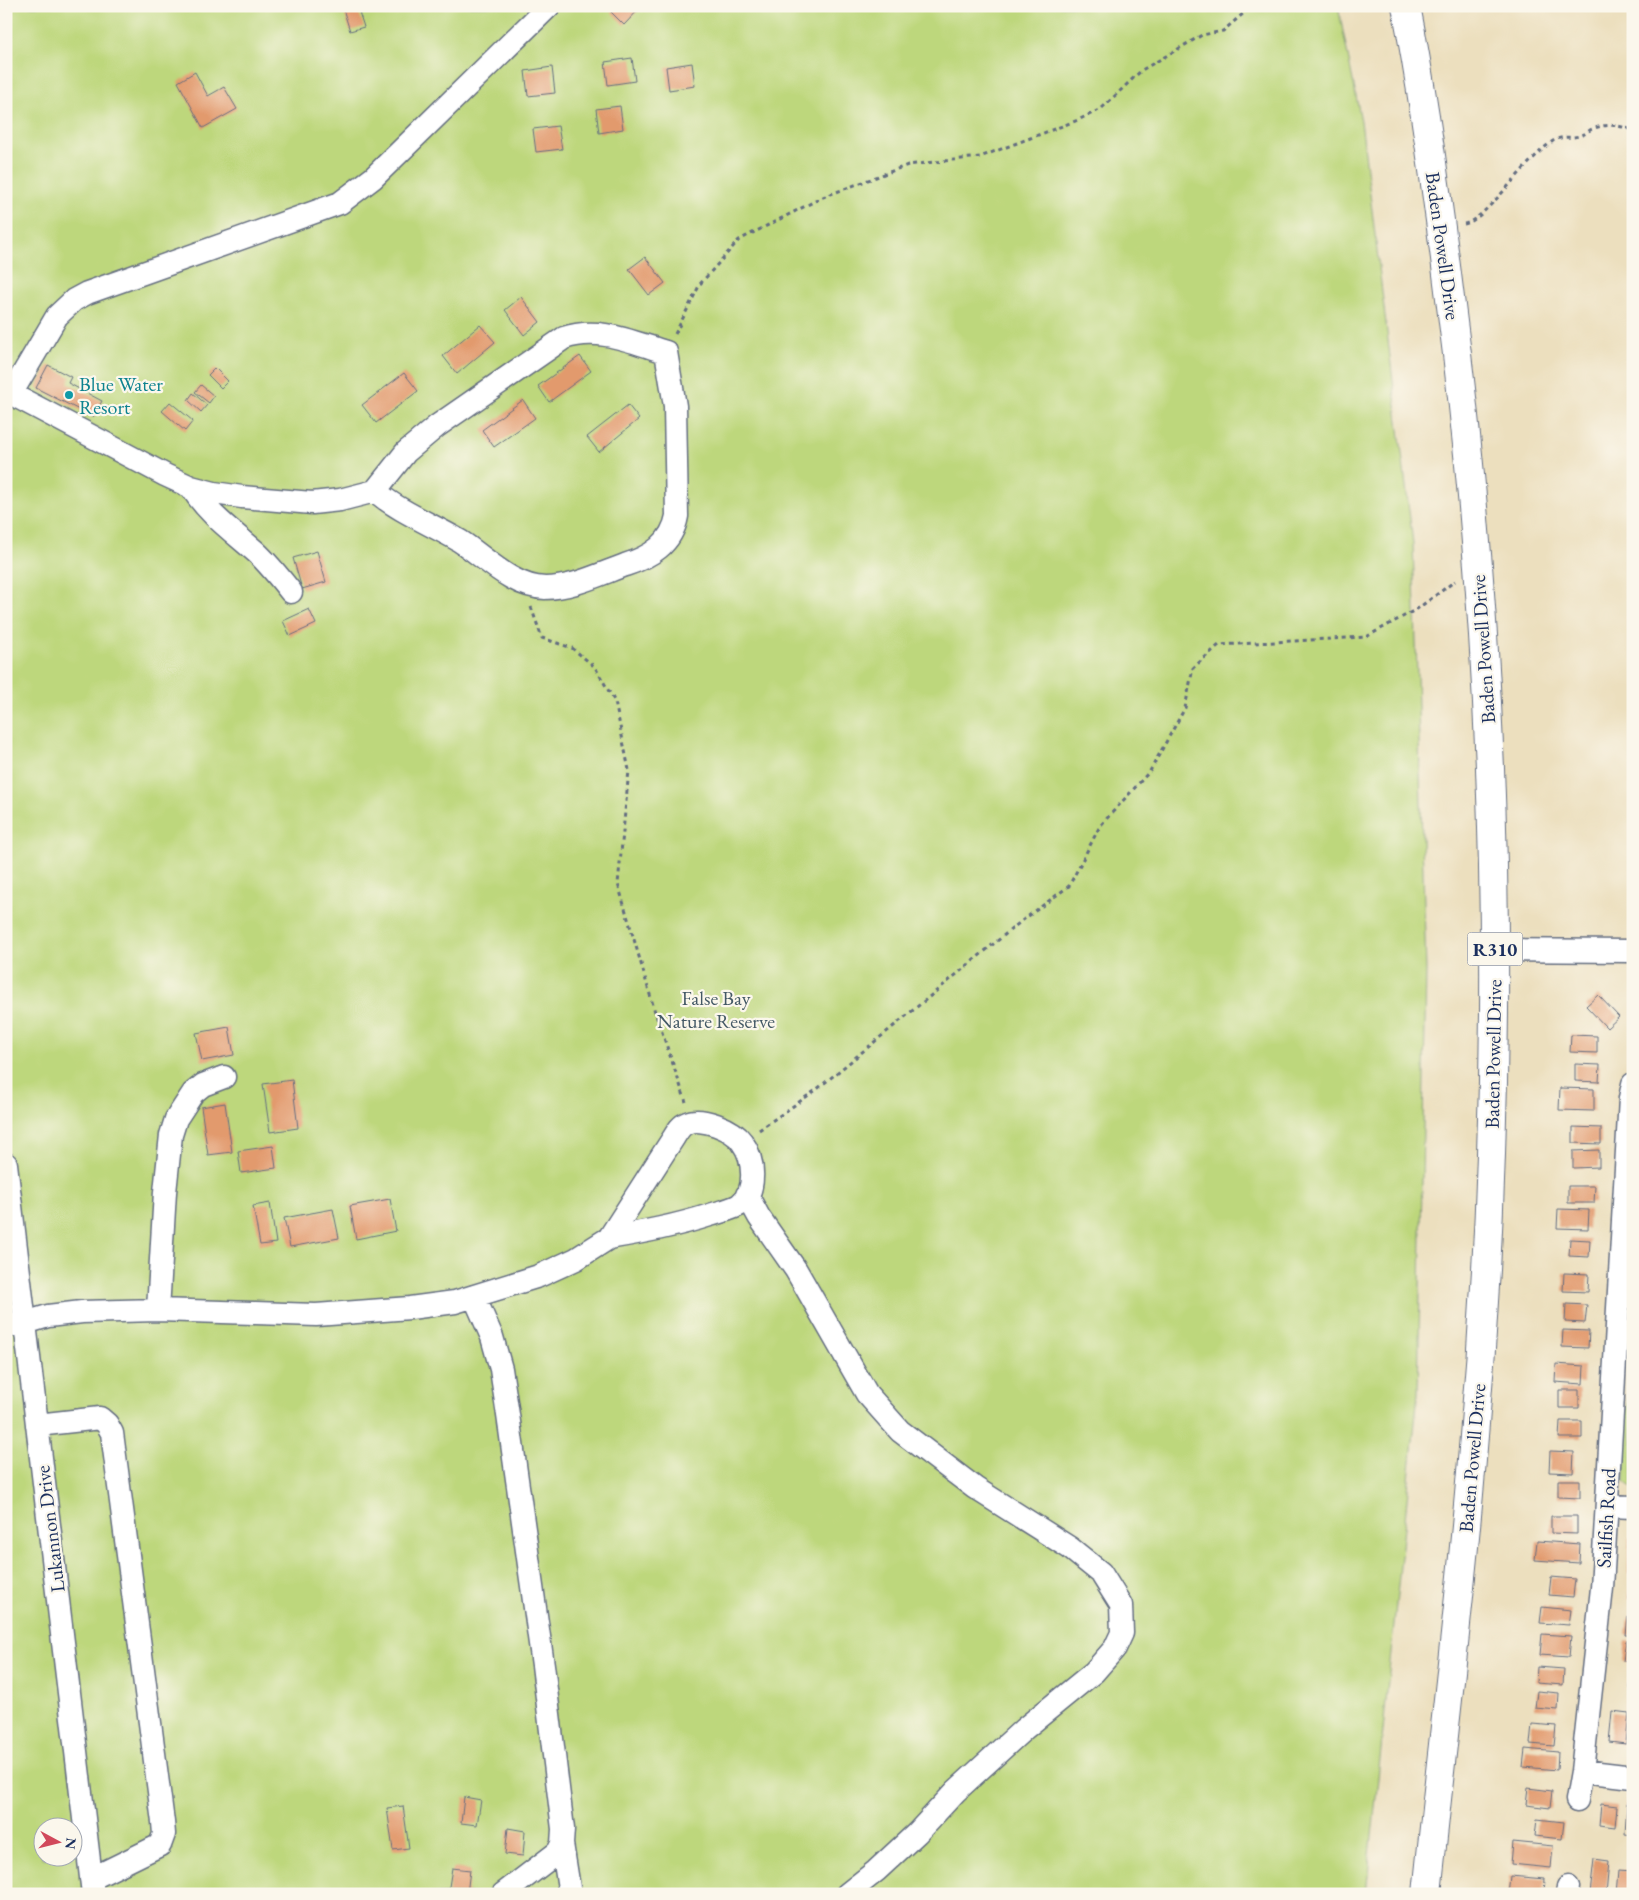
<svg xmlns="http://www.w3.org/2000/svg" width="1639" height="1900" font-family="'EB Garamond',serif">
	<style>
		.green { fill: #bdd77c; stroke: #6c836d; fill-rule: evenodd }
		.building { fill: #e29a6d }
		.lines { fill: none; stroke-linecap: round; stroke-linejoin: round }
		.minor-casing { stroke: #646d80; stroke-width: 25 }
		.major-casing { stroke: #646d80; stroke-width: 30 }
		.path { stroke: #646d80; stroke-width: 3; stroke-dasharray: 4 4; stroke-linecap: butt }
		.minor { stroke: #fff; stroke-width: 22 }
		.major { stroke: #fff; stroke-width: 28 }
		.culture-dot { fill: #0f9aa8; stroke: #fbf7ec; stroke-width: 2 }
		.labels { text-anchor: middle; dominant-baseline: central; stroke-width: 4.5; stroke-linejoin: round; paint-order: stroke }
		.shield { fill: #fbf7ec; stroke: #5e6b89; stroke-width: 1 }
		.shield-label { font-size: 19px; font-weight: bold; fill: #1b2f5e }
		.street-label { font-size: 20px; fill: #1b2f5e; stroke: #fbf7ec }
		.culture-label { font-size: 20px; fill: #0d838f; stroke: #fbf7ec; text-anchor: start }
		.park-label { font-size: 20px; fill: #445966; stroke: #fbf7ec }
	</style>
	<rect width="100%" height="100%" fill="#fbf7ec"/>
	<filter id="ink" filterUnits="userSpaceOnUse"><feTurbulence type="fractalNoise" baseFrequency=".02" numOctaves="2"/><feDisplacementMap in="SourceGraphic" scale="10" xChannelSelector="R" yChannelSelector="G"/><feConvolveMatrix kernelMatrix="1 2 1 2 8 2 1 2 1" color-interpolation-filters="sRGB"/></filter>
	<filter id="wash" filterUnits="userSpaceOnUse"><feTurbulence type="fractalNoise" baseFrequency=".0096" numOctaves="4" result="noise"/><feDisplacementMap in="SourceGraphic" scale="20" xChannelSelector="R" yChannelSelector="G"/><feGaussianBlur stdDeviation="1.12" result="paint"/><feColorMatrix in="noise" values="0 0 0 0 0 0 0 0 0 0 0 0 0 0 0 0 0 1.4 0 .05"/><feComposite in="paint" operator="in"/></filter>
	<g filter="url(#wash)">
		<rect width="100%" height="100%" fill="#ecdfbe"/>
		<path class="green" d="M 6,6 L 1338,6 L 1361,121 L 1413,543 L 1426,970 L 1418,1393 L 1366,1894 L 6,1894 ZM 42,1828 L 72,1828 L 72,1858 L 42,1858 Z
			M 1630,1383 L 1633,1383 L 1633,1489 L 1625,1482 L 1625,1427 Z"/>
		<g id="blocks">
			<path class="building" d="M 342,6 L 357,6 L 364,27 L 350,31 Z
				M 616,6 L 642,6 L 624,25 L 611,12 Z
				M 632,58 L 635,81 L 608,85 L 605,62 Z
				M 692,63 L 695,86 L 669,90 L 666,67 Z
				M 552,67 L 555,93 L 528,96 L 525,71 Z
				M 195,72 L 208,96 L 224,87 L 237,109 L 203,128 L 178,82 Z
				M 620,106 L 623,129 L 599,133 L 596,109 Z
				M 558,126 L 562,149 L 536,152 L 533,129 Z
				M 645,257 L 665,283 L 649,295 L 629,269 Z
				M 521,297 L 540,322 L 524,335 L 505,310 Z
				M 480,325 L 495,342 L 457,374 L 443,356 Z
				M 580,356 L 591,371 L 549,402 L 538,386 Z
				M 48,365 L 71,377 L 68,383 L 102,401 L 93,417 L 36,388 Z
				M 215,368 L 228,381 L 221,388 L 208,375 Z
				M 404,373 L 418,391 L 376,423 L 362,405 Z
				M 201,385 L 214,396 L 209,403 L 195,392 Z
				M 193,393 L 207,405 L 201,412 L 188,400 Z
				M 523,400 L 535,418 L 494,447 L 482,430 Z
				M 170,402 L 193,421 L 185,431 L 162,411 Z
				M 628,405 L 639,419 L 599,452 L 587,437 Z
				M 317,551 L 326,582 L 302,589 L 293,558 Z
				M 309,609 L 316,624 L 290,636 L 283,621 Z
				M 1598,995 L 1619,1017 L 1607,1028 L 1586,1006 Z
				M 229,1027 L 234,1055 L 202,1061 L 196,1033 Z
				M 1571,1035 L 1597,1036 L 1597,1053 L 1570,1052 Z
				M 1575,1064 L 1600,1065 L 1599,1082 L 1575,1081 Z
				M 292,1080 L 298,1128 L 270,1132 L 263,1084 Z
				M 1560,1088 L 1594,1089 L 1594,1111 L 1559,1110 Z
				M 225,1103 L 232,1152 L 208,1155 L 201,1107 Z
				M 1573,1127 L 1601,1128 L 1601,1144 L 1573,1143 Z
				M 273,1146 L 276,1168 L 241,1173 L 238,1151 Z
				M 1599,1150 L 1599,1167 L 1573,1168 L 1573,1151 Z
				M 1568,1186 L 1595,1186 L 1594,1203 L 1568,1203 Z
				M 390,1199 L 396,1231 L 356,1239 L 350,1206 Z
				M 270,1203 L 276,1243 L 260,1245 L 253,1206 Z
				M 333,1209 L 339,1238 L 290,1247 L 284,1218 Z
				M 1558,1209 L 1589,1210 L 1588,1229 L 1557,1228 Z
				M 1570,1239 L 1590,1240 L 1589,1257 L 1569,1256 Z
				M 1564,1273 L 1589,1274 L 1588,1292 L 1563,1291 Z
				M 1566,1304 L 1587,1305 L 1585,1323 L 1565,1322 Z
				M 1563,1330 L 1589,1331 L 1588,1348 L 1562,1347 Z
				M 1556,1364 L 1584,1366 L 1583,1384 L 1555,1382 Z
				M 1559,1390 L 1579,1390 L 1579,1408 L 1559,1408 Z
				M 1560,1421 L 1582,1421 L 1582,1438 L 1559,1438 Z
				M 1550,1451 L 1574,1452 L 1573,1473 L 1549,1472 Z
				M 1558,1480 L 1580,1480 L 1580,1498 L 1558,1497 Z
				M 1551,1516 L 1577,1516 L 1577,1534 L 1551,1533 Z
				M 1629,1538 L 1633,1538 L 1633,1573 L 1628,1573 Z
				M 1537,1541 L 1580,1544 L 1579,1563 L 1535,1560 Z
				M 1551,1577 L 1575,1579 L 1573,1597 L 1549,1595 Z
				M 1631,1582 L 1633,1582 L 1633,1599 L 1629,1599 Z
				M 1542,1607 L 1571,1610 L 1569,1625 L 1540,1623 Z
				M 1628,1617 L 1633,1618 L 1633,1635 L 1626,1635 Z
				M 1542,1634 L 1571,1636 L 1569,1657 L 1540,1655 Z
				M 1626,1641 L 1633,1642 L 1633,1662 L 1623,1661 Z
				M 1537,1667 L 1564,1669 L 1563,1685 L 1536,1683 Z
				M 1631,1671 L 1633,1671 L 1633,1690 L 1630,1689 Z
				M 1537,1691 L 1559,1693 L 1558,1710 L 1535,1708 Z
				M 1612,1711 L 1629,1713 L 1626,1744 L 1609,1742 Z
				M 1532,1724 L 1556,1726 L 1554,1746 L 1530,1744 Z
				M 1525,1749 L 1558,1752 L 1557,1770 L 1523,1767 Z
				M 1528,1788 L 1552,1791 L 1550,1808 L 1526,1805 Z
				M 464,1797 L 481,1800 L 477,1825 L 461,1823 Z
				M 1627,1803 L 1633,1804 L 1633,1835 L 1625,1834 Z
				M 1601,1804 L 1617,1806 L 1615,1827 L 1599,1825 Z
				M 403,1806 L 409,1848 L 393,1850 L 387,1808 Z
				M 1537,1819 L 1564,1822 L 1562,1839 L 1535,1836 Z
				M 508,1828 L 525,1831 L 523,1856 L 505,1854 Z
				M 1513,1842 L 1553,1846 L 1551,1868 L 1511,1864 Z
				M 1594,1859 L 1609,1861 L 1606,1894 L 1590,1894 Z
				M 452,1868 L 470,1870 L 467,1894 L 448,1893 Z
				M 1618,1871 L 1633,1872 L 1633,1894 L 1616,1894 Z
				M 1510,1876 L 1545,1879 L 1544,1894 L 1508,1894 Z"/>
		</g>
	</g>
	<g filter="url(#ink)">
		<use href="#blocks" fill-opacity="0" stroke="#646d80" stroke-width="1"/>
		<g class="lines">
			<g class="minor-casing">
				<path id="minor" d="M 6,391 L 165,475 L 191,487 L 214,493 L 242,497 L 312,503 L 340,500 L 375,491 L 406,452 L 437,426 L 564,338 C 599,326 632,342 666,352 L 675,406 L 677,516 C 672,544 650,557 625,565 C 600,574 572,588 545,588 C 512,587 486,558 460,541 C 431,524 400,512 375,491
					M 11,394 L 57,316 L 74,300 L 87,293 L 340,203 L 373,178 L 549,6
					M 191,487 C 209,515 231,530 256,552 C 269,564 280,578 291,592
					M 1495,950 L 1633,951
					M 6,1164 L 93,1894
					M 747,1195 L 759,1217 L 796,1270 L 867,1394 L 900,1431 L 975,1488 L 1070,1548 L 1101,1573 L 1121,1605 L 1122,1633 L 1115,1648 L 1094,1672 L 1024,1729 L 956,1791 L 917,1833 L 876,1871 L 847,1894
					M 474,1296 L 492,1337 L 501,1369 L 508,1415 L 543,1665 L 563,1829 L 562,1844 L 558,1852 L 503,1894
					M 158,1310 L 165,1192 L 171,1135 L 176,1119 L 193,1093 L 203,1085 L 224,1077
					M 6,1326 L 25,1323 L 48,1316 L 82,1312 L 158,1310 L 316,1315 L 410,1308 L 455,1302 L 539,1276 L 576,1259 L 609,1238 L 674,1137 C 677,1132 681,1125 687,1123 C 701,1116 733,1129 742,1142 C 754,1158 758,1192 739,1205 C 730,1210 719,1212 710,1215 C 676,1226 643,1232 609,1238
					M 37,1425 L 100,1418 L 107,1424 L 112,1433 L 163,1822 L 164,1834 L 160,1845 L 91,1879
					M 1607,1506 L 1633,1507
					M 1582,1771 L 1633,1777
					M 1577,1800 L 1582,1771 L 1602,1588 L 1630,1098 L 1633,1084
					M 562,1844 L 570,1894
					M 1567,1894 L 1568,1887"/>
			</g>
			<g class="major-casing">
				<path id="major" d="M 1406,6 C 1425,103 1438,201 1450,298 C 1487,582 1501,868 1491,1154 C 1488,1252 1482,1350 1473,1448 C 1461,1597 1442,1745 1427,1894"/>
			</g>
			<path class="path" d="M 1464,224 C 1485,221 1528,157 1553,141 C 1562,135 1573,139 1582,135 C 1586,134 1589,130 1592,129 C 1608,123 1617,125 1633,130
				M 675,334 L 700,284 L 739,240 L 823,197 L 908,165 L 980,157 L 1078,120 L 1101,109 L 1142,70 L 1202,35 L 1223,31 L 1252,6
				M 531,607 L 542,638 L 572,648 L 595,667 L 615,702 L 629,770 L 618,884 L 655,1012 L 686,1102
				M 759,1130 L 816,1090 L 1019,923 L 1069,886 L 1100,826 L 1150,771 L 1185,708 L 1193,668 L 1219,645 L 1366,637 L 1417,609 L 1455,581"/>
			<use href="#minor" class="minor"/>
			<use href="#major" class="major"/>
		</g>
	</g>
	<circle class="culture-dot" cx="69" cy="395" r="5"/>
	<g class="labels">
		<rect class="shield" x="1467.5" y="932.5" width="55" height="33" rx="4"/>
		<g class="shield-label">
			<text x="1495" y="949">R310</text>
		</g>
		<g class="street-label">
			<text transform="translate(1443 246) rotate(82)">Baden Powell Drive</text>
			<text transform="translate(1483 649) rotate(-94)">Baden Powell Drive</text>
			<text transform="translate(1493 1054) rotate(-89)">Baden Powell Drive</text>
			<text transform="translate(1472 1458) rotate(-85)">Baden Powell Drive</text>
			<text transform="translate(1606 1518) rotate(-87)">Sailfish Road</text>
			<text transform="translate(50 1529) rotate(-97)">Lukannon Drive</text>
		</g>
		<g class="culture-label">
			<text x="79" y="384">Blue Water<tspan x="79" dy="23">Resort</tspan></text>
		</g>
		<g class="park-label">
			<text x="716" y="998">False Bay<tspan x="716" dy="23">Nature Reserve</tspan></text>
		</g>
	</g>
	<rect width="1639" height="1900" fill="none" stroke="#fbf7ec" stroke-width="25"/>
	<g transform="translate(58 1842) rotate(97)"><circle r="24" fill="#fbf7ec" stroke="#a1a7b3"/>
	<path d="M0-4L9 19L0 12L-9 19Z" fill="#d1495b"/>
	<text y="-8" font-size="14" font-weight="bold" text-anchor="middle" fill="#1b2f5e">N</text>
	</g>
</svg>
